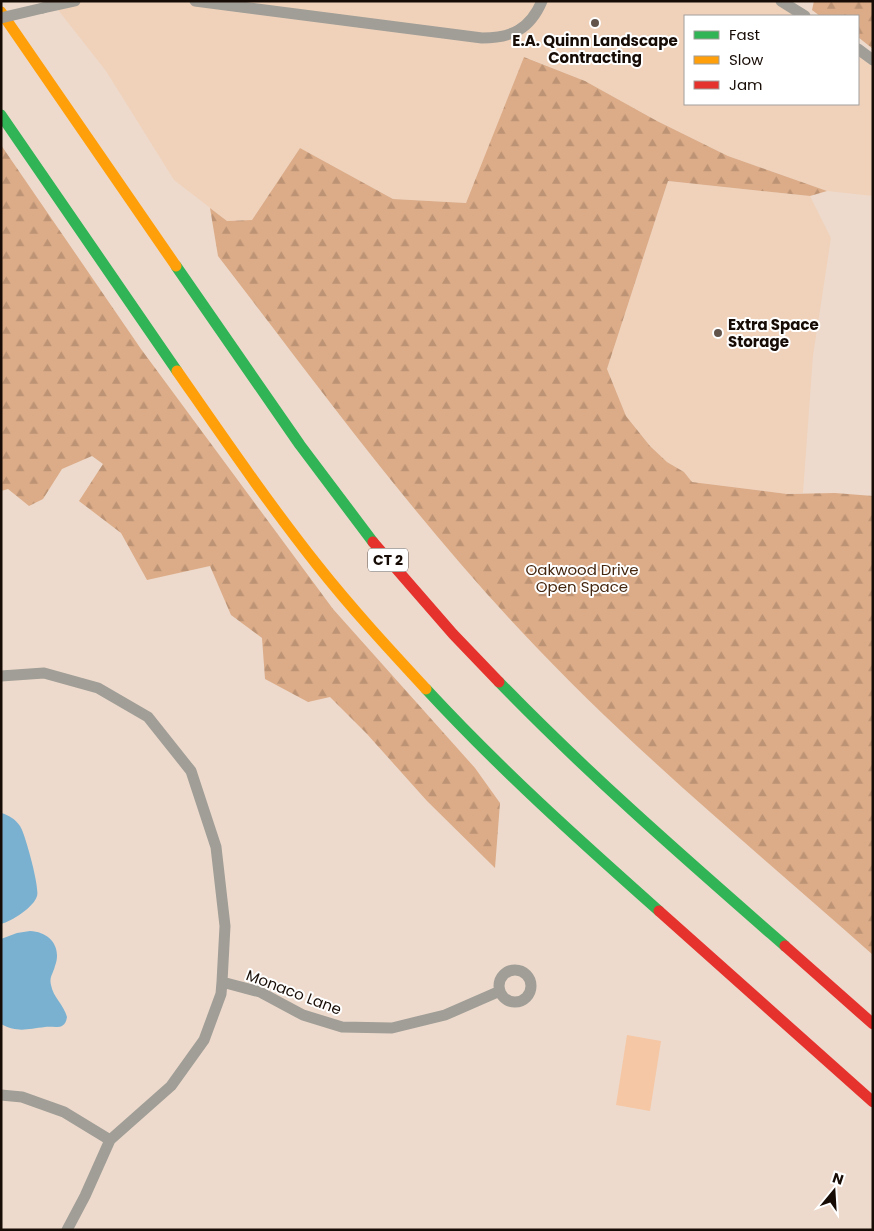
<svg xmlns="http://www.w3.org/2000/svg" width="874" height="1231" font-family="Poppins,sans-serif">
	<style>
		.built { fill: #f0d2bb }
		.forest { fill: url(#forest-firs) }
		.garden { fill: #f5c7a5 }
		.water { fill: #7ab1d1 }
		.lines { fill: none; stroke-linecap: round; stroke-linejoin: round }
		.street { stroke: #a09e97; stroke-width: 11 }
		.fast { stroke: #30b455; stroke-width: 11 }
		.slow { stroke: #ff9f0a; stroke-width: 11 }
		.jam { stroke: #e5322d; stroke-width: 11 }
		.street-bridge { stroke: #a09e97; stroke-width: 11 }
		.poi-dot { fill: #62544b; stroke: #fff; stroke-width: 2 }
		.labels { text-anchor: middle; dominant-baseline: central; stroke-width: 4; stroke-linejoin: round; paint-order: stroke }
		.shield { fill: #fff; stroke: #5d5550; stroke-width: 1 }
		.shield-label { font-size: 14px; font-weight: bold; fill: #170c05 }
		.poi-label { font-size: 15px; font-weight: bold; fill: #170c05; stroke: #fff }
		.park-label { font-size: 15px; fill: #45270f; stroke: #fff }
		.street-label { font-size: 15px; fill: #170c05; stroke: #fff }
	</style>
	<defs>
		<pattern id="forest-firs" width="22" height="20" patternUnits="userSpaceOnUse" patternTransform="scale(1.25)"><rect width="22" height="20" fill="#dcac88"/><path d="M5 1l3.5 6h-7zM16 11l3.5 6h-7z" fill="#bc9374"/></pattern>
	</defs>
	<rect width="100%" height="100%" fill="#eddacc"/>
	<path class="built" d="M 51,1 L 781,1 L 805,16 L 685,16 L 685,104 L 858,104 L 858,49 L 873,60 L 873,196 L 827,191 L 728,156 L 657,121 L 585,81 L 525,57 L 466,203 L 393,199 L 300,148 L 252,220 L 227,221 L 174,180 L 106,71 Z
		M 668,181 L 810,196 L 831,238 L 813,356 L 803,493 L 787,494 L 692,482 L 684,472 L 667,462 L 650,446 L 626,416 L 607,369 Z"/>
	<path class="forest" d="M 814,1 L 873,1 L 873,49 L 858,37 L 858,16 L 820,16 L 812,10 Z
		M 524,57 L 585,81 L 657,121 L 728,156 L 827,191 L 810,196 L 668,181 L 607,369 L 626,416 L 650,446 L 667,462 L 684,472 L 692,482 L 787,494 L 835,493 L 873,496 L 873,955 C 754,849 630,748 521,631 C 411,514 316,383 218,256 L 210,208 L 227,221 L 252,220 L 300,148 L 393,199 L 466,203 Z
		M 1,145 L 141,349 L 333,609 L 475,768 L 500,803 L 495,868 L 427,801 L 367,734 L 330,697 L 308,702 L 265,679 L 262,638 L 231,615 L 210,566 L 147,580 L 121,533 L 79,501 L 103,464 L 92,456 L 62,469 L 43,499 L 29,506 L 8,489 L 1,491 Z"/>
	<path class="garden" d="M 627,1035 L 661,1041 L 650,1111 L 616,1105 Z"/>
	<path class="water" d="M 1,813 C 9,815 15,819 20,826 C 25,833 40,888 37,896 C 34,907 12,921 1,924 Z
		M 30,931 C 50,932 62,947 55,966 C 53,974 49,977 51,985 C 53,997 64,1005 67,1017 C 65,1031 55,1026 45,1027 C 27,1029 18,1033 1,1024 L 1,939 L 17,933 Z"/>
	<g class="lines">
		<path class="street" d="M 195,1 L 482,38 C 512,38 530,29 542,1
			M 781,1 L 805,16
			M 43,8 L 75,1
			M 858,49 L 873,60
			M 1,676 L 44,673 L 98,688 L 148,717 L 191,771 L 216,847 L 225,926 L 222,982 L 221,994 L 204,1040 L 171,1086 L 110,1140 L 85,1196 L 67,1230
			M499 986a16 16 0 1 1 32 0a16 16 0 1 1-32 0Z
			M 222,982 L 260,992 L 303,1015 L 342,1027 L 392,1028 L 445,1015 L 500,991
			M 1,1095 L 22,1097 L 64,1112 L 110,1140"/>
		<path class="fast" d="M 1,115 L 177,371
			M 176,266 L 300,445 L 373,542
			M 499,682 C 589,775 688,861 785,946
			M 426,689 C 500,769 578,839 659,911"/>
		<path class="slow" d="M 1,12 L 176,266
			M 177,371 C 223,437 268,503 318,566 C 352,609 389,649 426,689"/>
		<path class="jam" d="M 373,542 L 453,634 L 499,682
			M 659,911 L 873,1102
			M 785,946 L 873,1024"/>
		<path class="street-bridge" d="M 1,18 L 43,8"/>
	</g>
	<g class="poi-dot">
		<circle cx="595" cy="23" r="5"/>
		<circle cx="718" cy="333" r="5"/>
	</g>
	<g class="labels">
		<rect class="shield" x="368" y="548.5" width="40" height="23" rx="4"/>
		<g class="shield-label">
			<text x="388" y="560">CT 2</text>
		</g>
		<g class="poi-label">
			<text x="595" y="40">E.A. Quinn Landscape<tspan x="595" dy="17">Contracting</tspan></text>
			<text x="728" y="324" text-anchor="start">Extra Space<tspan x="728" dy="17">Storage</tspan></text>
		</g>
		<g class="park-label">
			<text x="582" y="569">Oakwood Drive<tspan x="582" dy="17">Open Space</tspan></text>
		</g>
		<g class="street-label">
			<text transform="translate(294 992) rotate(21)">Monaco Lane</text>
		</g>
	</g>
	<rect width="874" height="1231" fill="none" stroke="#170c05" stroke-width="5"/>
	<rect x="684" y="15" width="175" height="90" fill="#ffffff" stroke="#a29e9b"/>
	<rect x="694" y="31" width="25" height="8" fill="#30b455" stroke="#a29e9b"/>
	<text x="729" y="40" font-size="15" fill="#170c05">Fast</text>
	<rect x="694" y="56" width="25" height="8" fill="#ff9f0a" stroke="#a29e9b"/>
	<text x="729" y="65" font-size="15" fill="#170c05">Slow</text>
	<rect x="694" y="81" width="25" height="8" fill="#e5322d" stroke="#a29e9b"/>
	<text x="729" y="90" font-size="15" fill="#170c05">Jam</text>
	<g transform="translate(834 1191) rotate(18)" stroke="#ffffff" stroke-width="4" paint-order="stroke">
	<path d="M0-4L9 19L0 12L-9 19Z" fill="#170c05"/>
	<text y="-8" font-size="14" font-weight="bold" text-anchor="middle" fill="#170c05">N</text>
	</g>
</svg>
